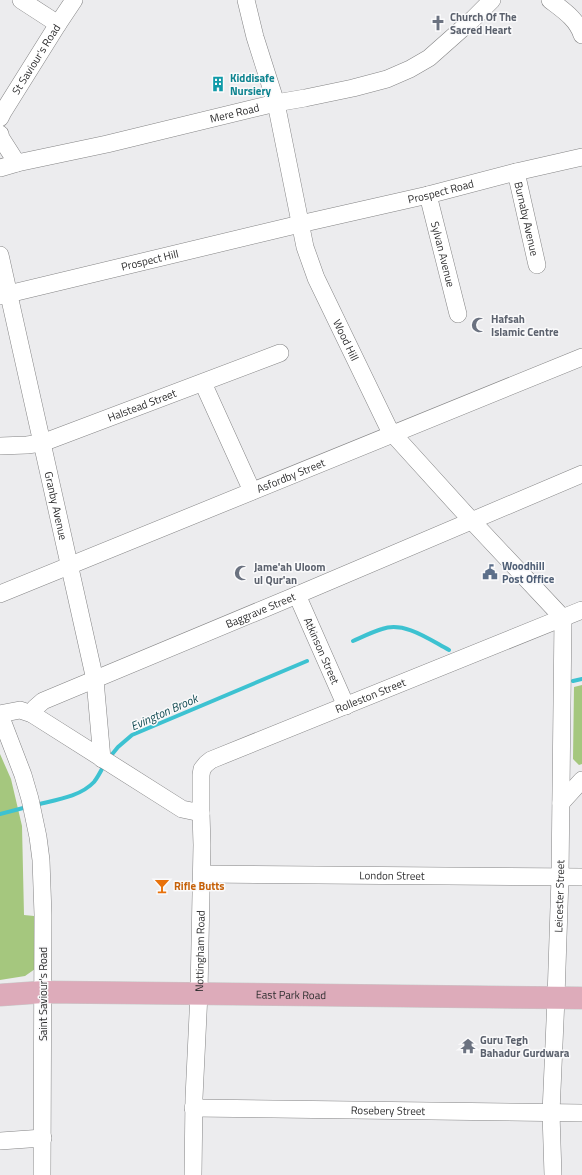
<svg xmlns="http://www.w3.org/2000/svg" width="582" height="1175" font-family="'Titillium Web',sans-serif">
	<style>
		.green { fill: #a5c77e }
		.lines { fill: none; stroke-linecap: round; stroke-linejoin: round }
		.stream { stroke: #3dc2d1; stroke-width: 4 }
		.minor-casing { stroke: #848485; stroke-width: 18 }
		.major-casing { stroke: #c9c9c9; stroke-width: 23 }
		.minor { stroke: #fff; stroke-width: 17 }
		.major { stroke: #ddabba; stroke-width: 22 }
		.labels { text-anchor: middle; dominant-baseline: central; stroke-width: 3; stroke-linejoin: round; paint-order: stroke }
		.worship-label { font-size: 11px; font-weight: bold; fill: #5b616d; stroke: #fafafb; text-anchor: start }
		.street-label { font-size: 11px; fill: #2e2e2f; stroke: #fafafb }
		.culture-label { font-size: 11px; font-weight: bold; fill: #0d838f; stroke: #fafafb; text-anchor: start }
		.service-label { font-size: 11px; font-weight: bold; fill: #4e5e75; stroke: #fafafb; text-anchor: start }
		.food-label { font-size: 11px; font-weight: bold; fill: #c56008; stroke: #fafafb; text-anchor: start }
		.water-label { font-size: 12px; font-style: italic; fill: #154d54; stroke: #fafafb }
	</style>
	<rect width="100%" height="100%" fill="#ececee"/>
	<path class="green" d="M 582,685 L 582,764 L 579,765 L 573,759 L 574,687 Z
		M 0,754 L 11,779 L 22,826 L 24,915 L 34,916 L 35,969 L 25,976 L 0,980 Z"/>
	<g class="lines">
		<path class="stream" d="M 353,641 C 362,637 372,632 382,629 C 405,621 430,640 449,650
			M 573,681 L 582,679
			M 109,758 L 118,747 L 132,735 L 307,661
			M 35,805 C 55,800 80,797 94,782 C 98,777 101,771 104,765
			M 0,814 L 27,807"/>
		<g class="minor-casing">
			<g id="minor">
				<path d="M 21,0 L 58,24"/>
				<path id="s1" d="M 246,0 L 255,37 L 276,103 L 305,247 L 316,278 L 388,427 L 393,434 L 471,520 L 563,618"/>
				<path d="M 550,0 C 563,10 577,19 582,35"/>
				<path id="s2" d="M 0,118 L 3,112 L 58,24 L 74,0"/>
				<path d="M 0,134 L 1,138 L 17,163"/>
				<path id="s3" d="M 0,168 L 17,163 L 107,144 L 276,103 L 305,98 L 353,88 L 387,79 L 410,69 L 429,58 L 473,19 L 492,0"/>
				<path id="s4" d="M 516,172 L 537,265"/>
				<path id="s5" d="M 428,195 L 458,314"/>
				<path id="s6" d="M 0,255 L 95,680 L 102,759"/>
				<path id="s7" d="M 0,296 L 300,224 L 428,195 L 516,172 L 582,157"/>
				<path d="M 203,383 L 252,491"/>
				<path id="s8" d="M 0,446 L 27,445 L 42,443 L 280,353"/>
				<path id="s9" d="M 0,594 L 582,357"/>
				<path id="s10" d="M 297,595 L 346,706"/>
				<path d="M 0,714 L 20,710 L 32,714 L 182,809 L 201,813"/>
				<path id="s11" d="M 32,714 L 35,708 L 43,701 L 297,595 L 582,474"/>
				<path d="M 0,715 L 23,775 L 30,799 L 38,837 L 41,860 L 43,915 L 42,1175"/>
				<path d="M 561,803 L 582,780"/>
				<path id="s12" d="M 202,874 L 582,877"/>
				<path id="s13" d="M 193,1108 L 582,1113"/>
				<path d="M 0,1141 L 43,1138"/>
				<path id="s14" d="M 193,1175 L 194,1098 L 199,993 L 202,845 L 201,813 L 201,775 L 202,769 L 206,764 L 211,760 L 582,610"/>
				<path id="s15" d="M 553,1175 L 551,1113 L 556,998 L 560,877 L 563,618"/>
			</g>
		</g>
		<g class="major-casing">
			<g id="major">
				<path id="s16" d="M 0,995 L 43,992 L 582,998"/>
			</g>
		</g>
		<use href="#minor" class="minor"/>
		<use href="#major" class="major"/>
	</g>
	<defs>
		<g id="church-bare" transform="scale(1.2)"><path d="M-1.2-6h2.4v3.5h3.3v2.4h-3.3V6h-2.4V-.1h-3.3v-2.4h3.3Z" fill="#6b7280" stroke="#fafafb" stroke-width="2.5" paint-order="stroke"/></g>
		<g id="building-bare" transform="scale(1.2)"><path d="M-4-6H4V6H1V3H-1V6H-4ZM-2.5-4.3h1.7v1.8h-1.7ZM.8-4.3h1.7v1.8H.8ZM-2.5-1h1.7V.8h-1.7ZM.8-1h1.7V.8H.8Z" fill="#0f9aa8" stroke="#fafafb" stroke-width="2.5" paint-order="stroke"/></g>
		<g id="mosque-bare" transform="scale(1.2)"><path d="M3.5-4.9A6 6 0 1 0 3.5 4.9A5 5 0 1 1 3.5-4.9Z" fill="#6b7280" stroke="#fafafb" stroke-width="2.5" paint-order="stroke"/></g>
		<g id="civic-bare" transform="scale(1.2)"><path d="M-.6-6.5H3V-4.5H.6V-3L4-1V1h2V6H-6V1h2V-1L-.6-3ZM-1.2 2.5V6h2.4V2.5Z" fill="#5c6f8a" stroke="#fafafb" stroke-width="2.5" paint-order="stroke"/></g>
		<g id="bar-bare" transform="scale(1.2)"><path d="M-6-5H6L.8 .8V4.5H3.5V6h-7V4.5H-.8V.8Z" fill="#e8710a" stroke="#fafafb" stroke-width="2.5" paint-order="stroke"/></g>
		<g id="temple-bare" transform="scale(1.2)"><path d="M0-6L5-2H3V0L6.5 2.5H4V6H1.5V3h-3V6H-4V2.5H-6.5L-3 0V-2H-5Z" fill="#6b7280" stroke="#fafafb" stroke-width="2.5" paint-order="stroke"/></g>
	</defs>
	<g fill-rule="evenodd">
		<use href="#church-bare" x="438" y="23"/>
		<use href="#building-bare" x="218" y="84"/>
		<use href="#mosque-bare" x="479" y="325"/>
		<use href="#civic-bare" x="490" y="572"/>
		<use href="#mosque-bare" x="242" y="573"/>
		<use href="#bar-bare" x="162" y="886"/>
		<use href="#temple-bare" x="468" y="1046"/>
	</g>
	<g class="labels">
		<g class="worship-label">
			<text x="450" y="17">Church Of The<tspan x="450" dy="13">Sacred Heart</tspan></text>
			<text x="491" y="319">Hafsah<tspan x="491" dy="13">Islamic Centre</tspan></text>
			<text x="254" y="567">Jame'ah Uloom<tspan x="254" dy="13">ul Qur'an</tspan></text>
			<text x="480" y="1040">Guru Tegh<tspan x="480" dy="13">Bahadur Gurdwara</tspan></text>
		</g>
		<g class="street-label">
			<text stroke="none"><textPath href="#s2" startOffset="69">St Saviour's Road</textPath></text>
			<text stroke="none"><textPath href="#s3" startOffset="241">Mere Road</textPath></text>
			<text stroke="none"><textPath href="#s7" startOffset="453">Prospect Road</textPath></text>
			<text stroke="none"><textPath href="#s4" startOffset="48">Burnaby Avenue</textPath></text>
			<text stroke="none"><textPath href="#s5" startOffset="61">Sylvan Avenue</textPath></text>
			<text stroke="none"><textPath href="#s7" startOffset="154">Prospect Hill</textPath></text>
			<text stroke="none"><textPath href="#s1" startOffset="356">Wood Hill</textPath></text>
			<text stroke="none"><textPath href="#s8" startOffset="149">Halstead Street</textPath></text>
			<text stroke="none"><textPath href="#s9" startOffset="314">Asfordby Street</textPath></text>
			<text stroke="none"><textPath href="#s6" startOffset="257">Granby Avenue</textPath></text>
			<text stroke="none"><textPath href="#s11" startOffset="253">Baggrave Street</textPath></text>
			<text stroke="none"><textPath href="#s10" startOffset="61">Atkinson Street</textPath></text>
			<text stroke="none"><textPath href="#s14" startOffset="591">Rolleston Street</textPath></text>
			<text stroke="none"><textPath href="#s12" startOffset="190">London Street</textPath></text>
			<text stroke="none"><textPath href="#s15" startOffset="279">Leicester Street</textPath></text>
			<text stroke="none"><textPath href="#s14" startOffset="224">Nottingham Road</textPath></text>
			<text transform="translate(43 994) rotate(-90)">Saint Saviour's Road</text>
			<text stroke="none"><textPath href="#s16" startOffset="291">East Park Road</textPath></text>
			<text stroke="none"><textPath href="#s13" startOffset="195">Rosebery Street</textPath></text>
		</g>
		<g class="culture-label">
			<text x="230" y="78">Kiddisafe<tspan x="230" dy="13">Nursiery</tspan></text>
		</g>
		<g class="service-label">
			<text x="502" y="566">Woodhill<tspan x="502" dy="13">Post Office</tspan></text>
		</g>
		<g class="food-label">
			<text x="174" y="886">Rifle Butts</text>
		</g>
		<g class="water-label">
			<text transform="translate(164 712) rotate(-24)">Evington Brook</text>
		</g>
	</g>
</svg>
